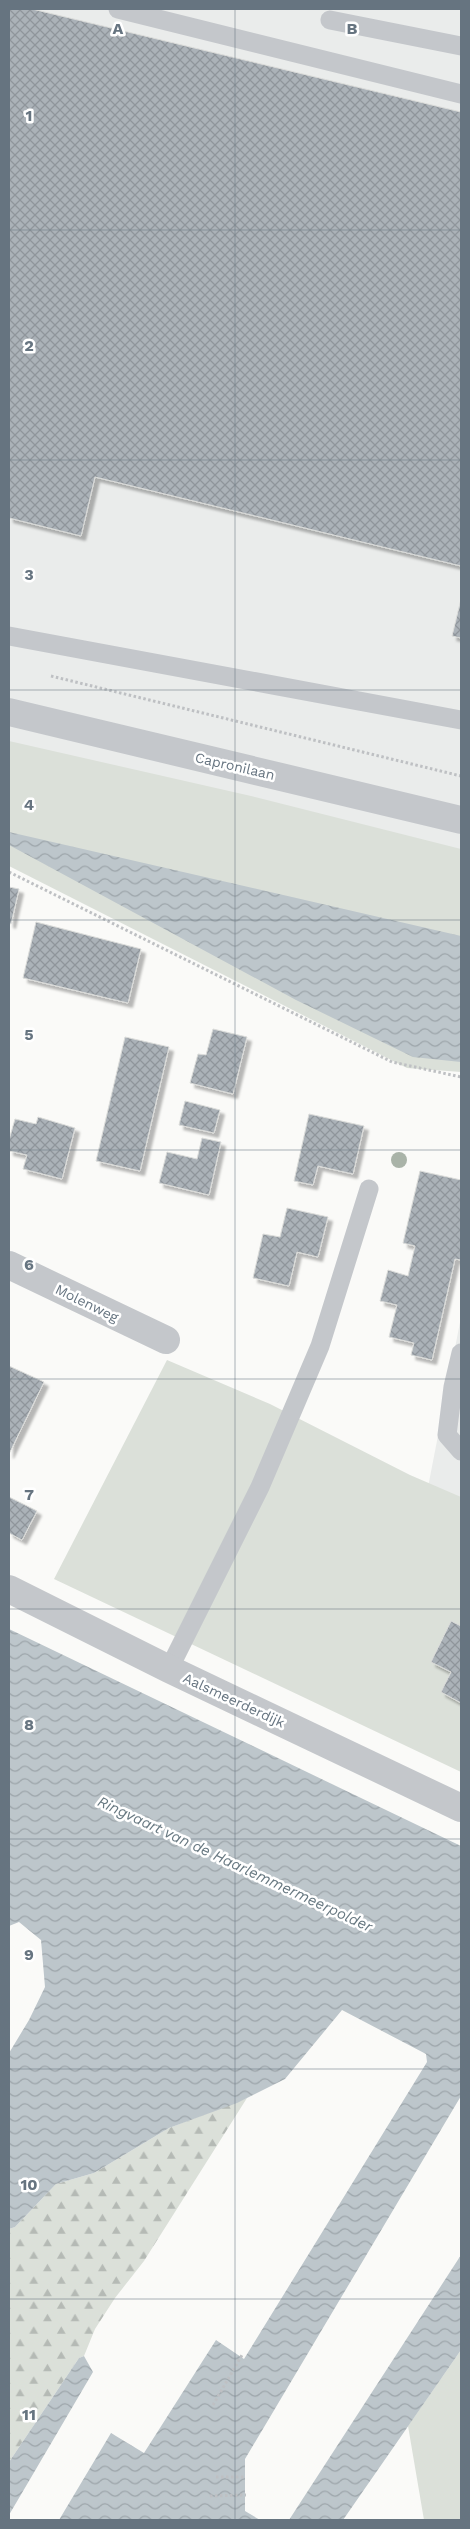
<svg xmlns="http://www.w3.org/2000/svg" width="470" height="2529" font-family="'Work Sans',sans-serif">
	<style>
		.built { fill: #eaeceb }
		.grass { fill: #dbe0d9 }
		.forest { fill: url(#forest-firs) }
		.water { fill: url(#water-waves) }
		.building { fill: url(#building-cross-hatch); stroke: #dbdcda; filter: url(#shadow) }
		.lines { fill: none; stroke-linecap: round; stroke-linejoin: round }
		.path { stroke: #bec0c3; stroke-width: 3; stroke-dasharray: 2.5 2.5; stroke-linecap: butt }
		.service { stroke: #c4c7cb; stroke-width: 19 }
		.minor { stroke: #c4c7cb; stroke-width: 28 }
		.tree { fill: #a9b3a8 }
		.grid { fill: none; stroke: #667480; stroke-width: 1; stroke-opacity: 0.55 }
		.labels { text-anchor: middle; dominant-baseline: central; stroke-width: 5; stroke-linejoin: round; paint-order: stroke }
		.street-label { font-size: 14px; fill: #667480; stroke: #fff }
		.water-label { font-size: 15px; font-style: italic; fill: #677881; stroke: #fff }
		.grid-label { font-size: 16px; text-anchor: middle; font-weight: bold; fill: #667480; stroke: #fff; stroke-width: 5; stroke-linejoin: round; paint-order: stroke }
	</style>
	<defs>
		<pattern id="forest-firs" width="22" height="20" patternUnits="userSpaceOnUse" patternTransform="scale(1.25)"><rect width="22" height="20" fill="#dbe0d9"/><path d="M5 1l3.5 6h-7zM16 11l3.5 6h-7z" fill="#b5bab5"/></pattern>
		<pattern id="water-waves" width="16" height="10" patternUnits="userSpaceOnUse" patternTransform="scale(1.25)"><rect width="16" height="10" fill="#bdc6cb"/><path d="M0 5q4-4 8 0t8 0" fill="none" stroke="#9da5aa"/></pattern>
		<pattern id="building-cross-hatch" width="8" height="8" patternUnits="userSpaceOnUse" patternTransform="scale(1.25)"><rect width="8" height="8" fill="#abb2b8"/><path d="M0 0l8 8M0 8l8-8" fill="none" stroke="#8f959b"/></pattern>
		<filter id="shadow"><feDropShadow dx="4.5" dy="4.5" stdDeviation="1" flood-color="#0004"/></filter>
	</defs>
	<rect width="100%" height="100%" fill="#fafaf8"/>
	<path class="built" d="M 9,9 L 461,9 L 461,1003 L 9,865 Z
		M 461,1317 L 461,1538 L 416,1518 L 429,1482 Z"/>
	<path class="grass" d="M 9,741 L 251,796 L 461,849 L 461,1072 L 407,1068 L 9,866 Z
		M 167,1360 L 270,1404 L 410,1475 L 461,1497 L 461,1772 L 54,1579 Z
		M 461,2350 L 461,2520 L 424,2520 L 408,2426 Z"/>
	<path class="forest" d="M 247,2098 L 144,2261 L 115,2298 L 95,2329 L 84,2356 L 79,2358 L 9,2462 L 9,2229 L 15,2227 L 56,2184 L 94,2173 L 169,2128 Z"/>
	<path class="water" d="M 9,832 L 461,936 L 461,1062 L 413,1057 L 296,1000 L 9,845 Z
		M 9,1629 L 461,1846 L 461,2096 L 245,2459 L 245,2511 L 260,2520 L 59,2520 L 111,2433 L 144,2453 L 216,2340 L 244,2359 L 427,2062 L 426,2054 L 342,2010 L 285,2079 L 237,2103 L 169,2128 L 94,2173 L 56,2184 L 15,2227 L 9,2229 L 9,2053 L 29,2020 L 45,1987 L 41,1940 L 19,1922 L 9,1926 Z
		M 461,2255 L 461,2350 L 343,2520 L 289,2520 Z
		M 84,2356 L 93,2372 L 9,2515 L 9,2462 L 79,2358 Z"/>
	<path class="building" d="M 9,9 L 32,9 L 461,112 L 461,566 L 95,477 L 81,536 L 9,518 Z
		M 461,599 L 461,638 L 452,636 Z
		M 9,887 L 19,889 L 11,924 L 9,923 Z
		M 36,922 L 141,949 L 128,1003 L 23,978 Z
		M 213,1029 L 247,1037 L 233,1094 L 190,1083 L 198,1054 L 206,1055 Z
		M 125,1037 L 169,1047 L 140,1171 L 96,1161 Z
		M 185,1101 L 220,1110 L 214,1133 L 179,1125 Z
		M 309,1114 L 364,1126 L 353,1174 L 318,1166 L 313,1185 L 294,1181 Z
		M 38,1117 L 75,1128 L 62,1179 L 23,1169 L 27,1155 L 9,1151 L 9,1140 L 15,1119 L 36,1124 Z
		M 202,1138 L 221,1142 L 209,1195 L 159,1183 L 167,1152 L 197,1159 Z
		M 420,1171 L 461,1180 L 461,1260 L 455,1259 L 432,1360 L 411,1355 L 414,1343 L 389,1337 L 397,1305 L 380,1301 L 388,1270 L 408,1276 L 415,1246 L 403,1243 Z
		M 287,1208 L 328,1217 L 318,1257 L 297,1252 L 289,1286 L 253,1278 L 263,1234 L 280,1237 Z
		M 9,1366 L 44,1382 L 9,1454 Z
		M 9,1497 L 37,1511 L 22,1540 L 9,1533 Z
		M 451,1621 L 461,1626 L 461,1703 L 441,1692 L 451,1672 L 431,1662 Z"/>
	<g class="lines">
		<path class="path" d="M 51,676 L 461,776
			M 9,872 L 392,1062 L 461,1077
			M 213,2405 L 242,2355
			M 216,2477 L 246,2477
			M 210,2496 L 246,2495"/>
		<path class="service" d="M 118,9 L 461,94
			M 330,20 L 461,46
			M 9,636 L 461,720
			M 461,1353 L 453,1387 L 447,1435 L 461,1451
			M 169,1669 L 260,1487 L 320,1346 L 369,1189"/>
		<path class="minor" d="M 9,712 L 461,820
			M 9,1265 L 166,1340
			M 9,1589 L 169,1669 L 461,1808"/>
	</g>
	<circle class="tree" cx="399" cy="1160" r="8"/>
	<path class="grid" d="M 235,9 L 235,2520M 9,230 L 461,230M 9,460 L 461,460M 9,690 L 461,690M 9,920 L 461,920M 9,1150 L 461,1150M 9,1379 L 461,1379M 9,1609 L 461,1609M 9,1839 L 461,1839M 9,2069 L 461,2069M 9,2299 L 461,2299"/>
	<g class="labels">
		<g class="street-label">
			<text transform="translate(235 766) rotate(13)">Capronilaan</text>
			<text transform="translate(87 1303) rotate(26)">Molenweg</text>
			<text transform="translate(234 1700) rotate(25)">Aalsmeerderdijk</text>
		</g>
		<g class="water-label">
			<text transform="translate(235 1864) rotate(25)">Ringvaart van de Haarlemmermeerpolder</text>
		</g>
	</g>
	<g class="grid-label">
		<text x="118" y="34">A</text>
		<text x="352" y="34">B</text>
		<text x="29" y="121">1</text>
		<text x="29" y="351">2</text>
		<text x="29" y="580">3</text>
		<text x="29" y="810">4</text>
		<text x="29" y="1040">5</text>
		<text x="29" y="1270">6</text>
		<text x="29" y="1500">7</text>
		<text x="29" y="1730">8</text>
		<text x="29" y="1960">9</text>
		<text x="29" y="2190">10</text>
		<text x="29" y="2420">11</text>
	</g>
	<rect width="470" height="2529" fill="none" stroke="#667480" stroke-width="20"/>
</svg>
